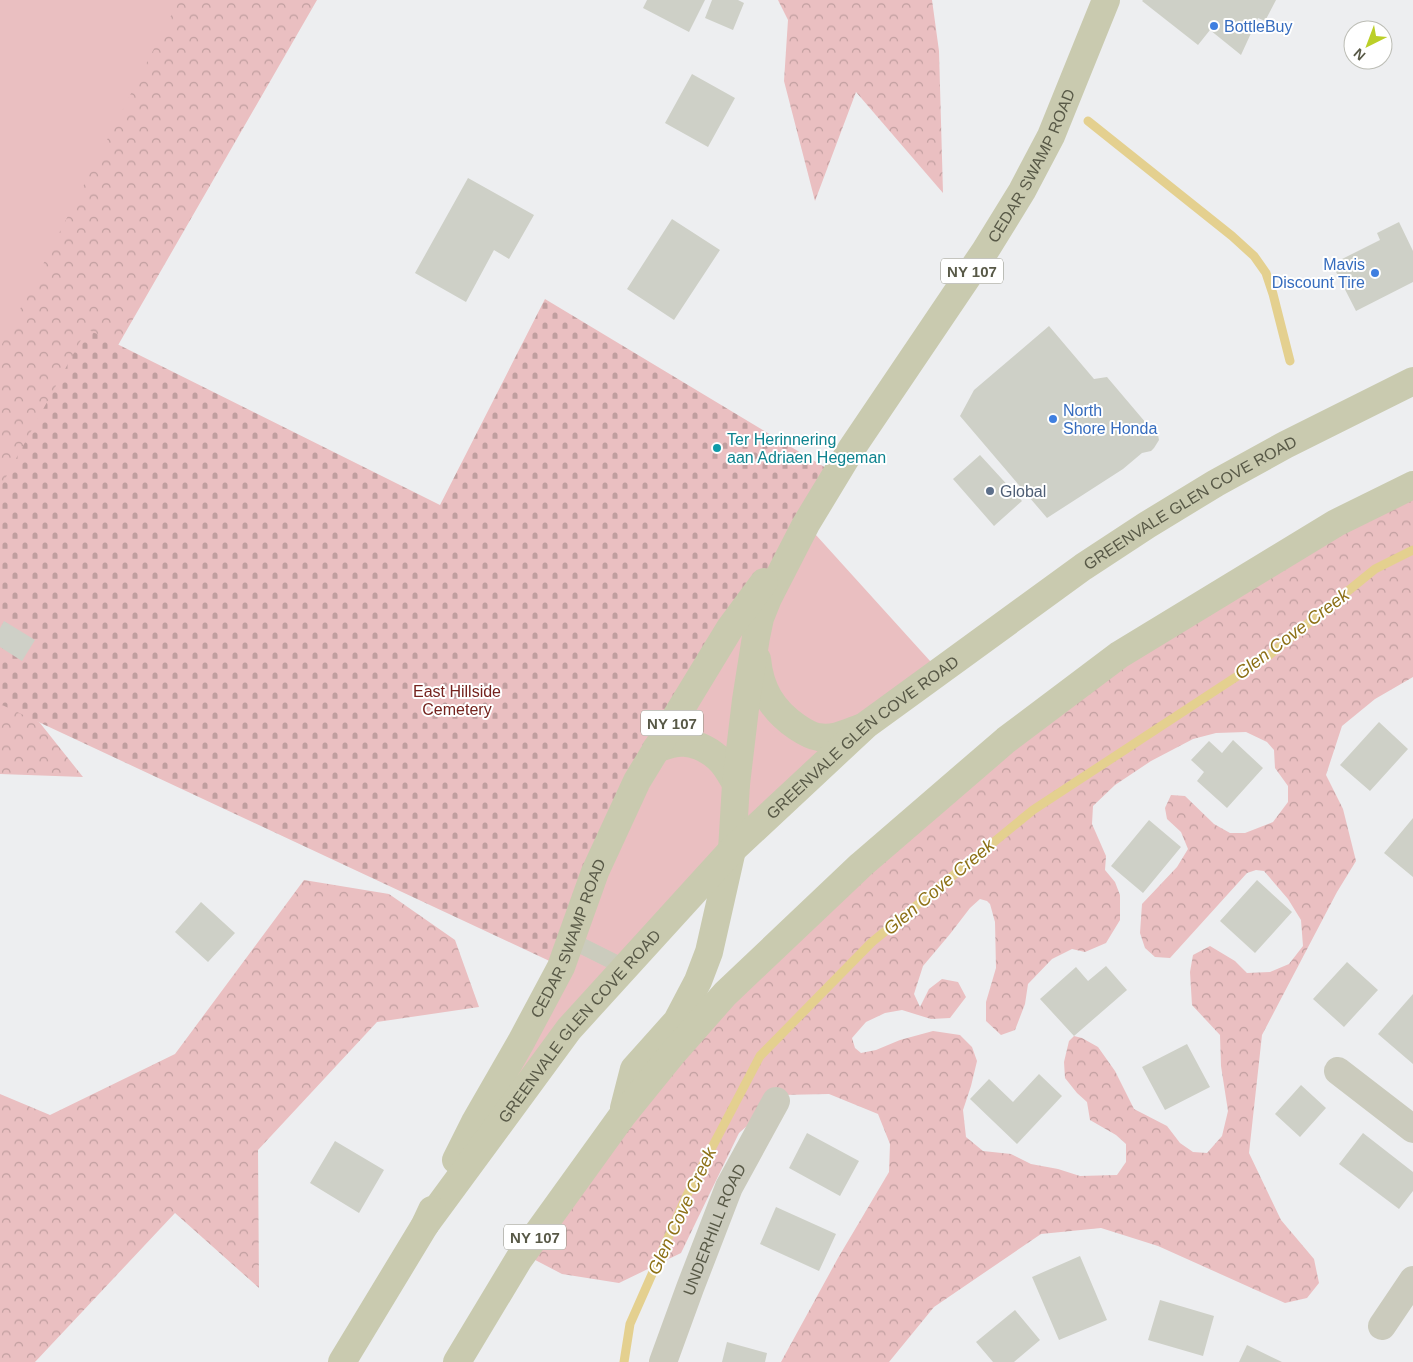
<svg xmlns="http://www.w3.org/2000/svg" width="1413" height="1362" font-family="Helvetica,sans-serif">
	<style>
		.grass { fill: #eabfc1 }
		.forest { fill: url(#forest-crowns); fill-rule: evenodd }
		.cemetery { fill: url(#cemetery-stones) }
		.lines { fill: none; stroke-linecap: round; stroke-linejoin: round }
		.stream { stroke: #e4d08f; stroke-width: 9 }
		.building { fill: #ced0c7 }
		.lane { stroke: #cbcbbd; stroke-width: 16 }
		.street { stroke: #cbcbbd; stroke-width: 28 }
		.primary { stroke: #c9caaf; stroke-width: 28 }
		.shop-dot { fill: #3f7fe0; stroke: #fff; stroke-width: 2 }
		.culture-dot { fill: #0f9aa8; stroke: #fff; stroke-width: 2 }
		.service-dot { fill: #5c6f8a; stroke: #fff; stroke-width: 2 }
		.labels { text-anchor: middle; dominant-baseline: central; stroke-width: 4; stroke-linejoin: round; paint-order: stroke }
		.shield { fill: #fff; stroke: #8a8b7e; stroke-width: 1 }
		.shield-label { font-size: 15px; font-weight: bold; fill: #585947 }
		.shop-label { font-size: 16px; fill: #366cbe; stroke: #fff; text-anchor: start }
		.street-label { font-size: 16px; fill: #585947; stroke: #fff }
		.culture-label { font-size: 16px; fill: #0d838f; stroke: #fff; text-anchor: start }
		.service-label { font-size: 16px; fill: #4e5e75; stroke: #fff; text-anchor: start }
		.park-label { font-size: 16px; fill: #74231e; stroke: #fff }
		.water-label { font-size: 18px; font-style: italic; fill: #8d7117; stroke: #fff }
	</style>
	<defs>
		<pattern id="forest-crowns" width="20" height="18" patternUnits="userSpaceOnUse" patternTransform="scale(1.25)"><rect width="20" height="18" fill="#eabfc1"/><path d="M2 6a3 3 0 1 1 6 0M12 15a3 3 0 1 1 6 0" fill="none" stroke="#c09e9f"/></pattern>
		<pattern id="cemetery-stones" width="16" height="16" patternUnits="userSpaceOnUse" patternTransform="scale(1.25)"><rect width="16" height="16" fill="#eabfc1"/><path d="M2 7V4a2 2 0 0 1 4 0v3zM10 15v-3a2 2 0 0 1 4 0v3z" fill="#c09e9f"/></pattern>
	</defs>
	<rect width="100%" height="100%" fill="#edeef0"/>
	<path class="grass" d="M 0,0 L 267,0 L 0,488 Z
		M 806,524 L 940,672 L 862,724 L 485,1125 L 599,871 Z"/>
	<path class="forest" d="M 179,0 L 317,0 L 0,550 L 0,348 Z
		M 778,0 L 932,0 L 939,51 L 943,193 L 856,92 L 815,201 L 784,81 L 788,20 Z
		M 1413,485 L 1413,677 L 1375,699 L 1342,726 L 1326,775 L 1343,809 L 1356,861 L 1337,892 L 1262,1035 L 1249,1153 L 1281,1220 L 1314,1259 L 1319,1283 L 1307,1298 L 1285,1303 L 1158,1246 L 1101,1228 L 1041,1234 L 934,1307 L 889,1362 L 781,1362 L 838,1258 L 889,1172 L 890,1144 L 878,1114 L 829,1094 L 782,1095 L 739,1133 L 681,1253 L 619,1283 L 562,1274 L 518,1251 L 700,1020 L 990,748 ZM 1246,732 L 1267,742 L 1274,750 L 1275,768 L 1288,786 L 1288,802 L 1273,822 L 1245,833 L 1230,833 L 1214,824 L 1185,796 L 1171,795 L 1165,808 L 1167,819 L 1181,832 L 1188,849 L 1177,867 L 1142,904 L 1140,933 L 1145,948 L 1155,957 L 1170,958 L 1247,873 L 1256,870 L 1264,871 L 1288,899 L 1301,920 L 1303,946 L 1289,964 L 1270,972 L 1247,973 L 1235,961 L 1210,946 L 1193,955 L 1190,972 L 1192,1005 L 1220,1035 L 1221,1066 L 1228,1111 L 1222,1136 L 1207,1153 L 1193,1152 L 1180,1143 L 1167,1126 L 1134,1109 L 1115,1071 L 1098,1047 L 1082,1038 L 1074,1036 L 1069,1041 L 1064,1062 L 1065,1078 L 1077,1093 L 1087,1102 L 1090,1120 L 1116,1135 L 1126,1144 L 1126,1162 L 1117,1175 L 1080,1176 L 1058,1169 L 1031,1164 L 1011,1154 L 983,1151 L 966,1137 L 963,1110 L 971,1086 L 977,1061 L 972,1047 L 960,1035 L 933,1031 L 900,1040 L 876,1050 L 861,1053 L 855,1048 L 852,1038 L 866,1022 L 885,1013 L 902,1010 L 931,1019 L 950,1018 L 966,997 L 958,982 L 942,979 L 929,989 L 920,1007 L 914,994 L 923,966 L 950,934 L 970,908 L 980,899 L 987,901 L 990,904 L 995,922 L 996,968 L 986,1002 L 986,1021 L 1001,1035 L 1015,1030 L 1025,1004 L 1028,984 L 1052,959 L 1072,949 L 1085,952 L 1106,943 L 1120,920 L 1120,895 L 1115,882 L 1105,870 L 1106,856 L 1092,824 L 1093,806 L 1115,785 L 1151,761 L 1193,739 L 1216,733 Z
		M 0,692 L 40,723 L 83,777 L 0,774 Z
		M 304,880 L 389,894 L 455,940 L 479,1007 L 377,1022 L 258,1150 L 259,1288 L 175,1213 L 35,1362 L 0,1362 L 0,1094 L 50,1115 L 175,1054 Z"/>
	<path class="cemetery" d="M 545,299 L 836,474 L 730,628 L 558,965 L 0,704 L 0,488 L 87,329 L 440,505 Z"/>
	<g class="lines">
		<path class="stream" d="M 1088,121 L 1232,236 L 1254,256 L 1266,273 L 1273,294 L 1290,361
			M 624,1362 L 630,1324 L 687,1195 L 760,1056 L 872,942 L 1033,810 L 1268,656 L 1375,569 L 1413,550"/>
	</g>
	<path class="building" d="M 647,0 L 705,0 L 689,32 L 643,8 Z
		M 712,0 L 738,0 L 744,3 L 733,30 L 705,18 Z
		M 1143,0 L 1276,0 L 1265,21 L 1258,18 L 1241,55 L 1210,30 L 1198,45 L 1142,1 Z
		M 692,74 L 735,98 L 708,147 L 665,123 Z
		M 468,178 L 534,215 L 509,259 L 494,250 L 466,302 L 415,273 Z
		M 672,219 L 720,250 L 674,320 L 627,289 Z
		M 1399,222 L 1413,251 L 1413,282 L 1356,311 L 1332,264 L 1380,240 L 1377,233 Z
		M 1049,326 L 1094,379 L 1107,377 L 1146,423 L 1154,427 L 1158,435 L 1159,440 L 1154,448 L 1151,451 L 1142,453 L 1123,469 L 1047,518 L 960,416 L 974,390 Z
		M 980,455 L 1022,501 L 994,526 L 953,479 Z
		M 4,621 L 35,640 L 22,661 L 0,647 L 0,628 Z
		M 1379,722 L 1408,749 L 1370,791 L 1340,765 Z
		M 1233,740 L 1263,768 L 1227,808 L 1197,781 L 1204,772 L 1191,760 L 1209,741 L 1222,753 Z
		M 1413,818 L 1413,877 L 1384,853 Z
		M 1149,820 L 1181,847 L 1143,893 L 1111,866 Z
		M 1257,880 L 1292,912 L 1255,953 L 1220,921 Z
		M 201,902 L 235,933 L 208,962 L 175,932 Z
		M 1347,962 L 1378,990 L 1344,1027 L 1313,999 Z
		M 1106,966 L 1127,990 L 1074,1036 L 1040,999 L 1076,967 L 1088,981 Z
		M 1413,994 L 1413,1064 L 1378,1034 Z
		M 1187,1044 L 1210,1087 L 1165,1110 L 1142,1067 Z
		M 1039,1074 L 1062,1096 L 1017,1144 L 970,1099 L 989,1079 L 1013,1102 Z
		M 1301,1085 L 1326,1108 L 1300,1137 L 1275,1114 Z
		M 807,1133 L 859,1161 L 840,1196 L 789,1168 Z
		M 1363,1133 L 1413,1172 L 1413,1191 L 1399,1209 L 1339,1164 Z
		M 335,1141 L 384,1170 L 359,1213 L 310,1183 Z
		M 776,1207 L 836,1234 L 819,1271 L 760,1244 Z
		M 1080,1256 L 1107,1320 L 1059,1340 L 1032,1277 Z
		M 1160,1300 L 1214,1316 L 1203,1356 L 1148,1340 Z
		M 1015,1310 L 1040,1340 L 1014,1362 L 993,1362 L 976,1342 Z
		M 727,1342 L 767,1353 L 765,1362 L 722,1362 Z
		M 1247,1345 L 1282,1362 L 1239,1362 Z"/>
	<g class="lines">
		<path class="lane" d="M 570,940 L 624,967"/>
		<g class="street">
			<path d="M 1338,1071 L 1413,1129"/>
			<path d="M 1382,1326 L 1413,1280"/>
			<path id="s1" d="M 663,1362 L 690,1288 L 729,1187 L 776,1101"/>
		</g>
		<g class="primary">
			<path d="M 757,659 C 760,689 772,710 797,727 C 803,731 811,736 818,737 C 833,740 847,733 860,728"/>
			<path d="M 656,749 C 663,747 671,743 679,743 C 692,741 708,749 718,758 C 726,765 731,775 736,784"/>
			<path id="s2" d="M 624,1108 L 634,1069 L 677,1021 L 698,981 L 709,952 L 732,850 L 736,784 L 746,700 L 756,637 L 760,618 L 768,598 L 806,524 L 852,448 L 985,251 L 1022,191 L 1051,136 L 1106,0"/>
			<path id="s3" d="M 456,1160 L 475,1122 L 521,1042 L 561,967 L 595,872 L 637,781 L 730,628 L 764,582"/>
			<path id="s4" d="M 425,1225 L 569,1029 L 732,850 L 866,725 L 1083,567 L 1147,525 L 1216,483 L 1285,445 L 1413,381"/>
			<path d="M 342,1362 L 425,1225 L 432,1210"/>
			<path d="M 457,1362 L 519,1259 L 622,1116 L 673,1053 L 725,994 L 861,865 L 1006,740 L 1119,655 L 1336,523 L 1413,485"/>
		</g>
	</g>
	<g class="shop-dot">
		<circle cx="1214" cy="26" r="5"/>
		<circle cx="1375" cy="273" r="5"/>
		<circle cx="1053" cy="419" r="5"/>
	</g>
	<circle class="culture-dot" cx="717" cy="448" r="5"/>
	<circle class="service-dot" cx="990" cy="491" r="5"/>
	<g class="labels">
		<g class="shield">
			<rect x="941" y="258.5" width="62" height="25" rx="4"/>
			<rect x="641" y="710.5" width="62" height="25" rx="4"/>
			<rect x="504" y="1224.5" width="62" height="25" rx="4"/>
		</g>
		<g class="shield-label">
			<text x="972" y="271">NY 107</text>
			<text x="672" y="723">NY 107</text>
			<text x="535" y="1237">NY 107</text>
		</g>
		<g class="shop-label">
			<text x="1224" y="26">BottleBuy</text>
			<text x="1365" y="264" text-anchor="end">Mavis<tspan x="1365" dy="18">Discount Tire</tspan></text>
			<text x="1063" y="410">North<tspan x="1063" dy="18">Shore Honda</tspan></text>
		</g>
		<g class="street-label">
			<text stroke="none"><textPath href="#s2" startOffset="1048">CEDAR SWAMP ROAD</textPath></text>
			<text stroke="none"><textPath href="#s4" startOffset="1062">GREENVALE GLEN COVE ROAD</textPath></text>
			<text stroke="none"><textPath href="#s4" startOffset="658">GREENVALE GLEN COVE ROAD</textPath></text>
			<text stroke="none"><textPath href="#s3" startOffset="249">CEDAR SWAMP ROAD</textPath></text>
			<text stroke="none"><textPath href="#s4" startOffset="252">GREENVALE GLEN COVE ROAD</textPath></text>
			<text stroke="none"><textPath href="#s1" startOffset="142">UNDERHILL ROAD</textPath></text>
		</g>
		<g class="culture-label">
			<text x="727" y="439">Ter Herinnering<tspan x="727" dy="18">aan Adriaen Hegeman</tspan></text>
		</g>
		<g class="service-label">
			<text x="1000" y="491">Global</text>
		</g>
		<g class="park-label">
			<text x="457" y="691">East Hillside<tspan x="457" dy="18">Cemetery</tspan></text>
		</g>
		<g class="water-label">
			<text transform="translate(1292 634) rotate(-37)">Glen Cove Creek</text>
			<text transform="translate(939 887) rotate(-40)">Glen Cove Creek</text>
			<text transform="translate(682 1211) rotate(-65)">Glen Cove Creek</text>
		</g>
	</g>
	<g transform="translate(1368 45) rotate(222)"><circle r="24" fill="#ffffff" stroke="#bcbdb5"/>
	<path d="M0-4L9 19L0 12L-9 19Z" fill="#bbcf28"/>
	<text y="-8" font-size="14" font-weight="bold" text-anchor="middle" fill="#585947">N</text>
	</g>
</svg>
